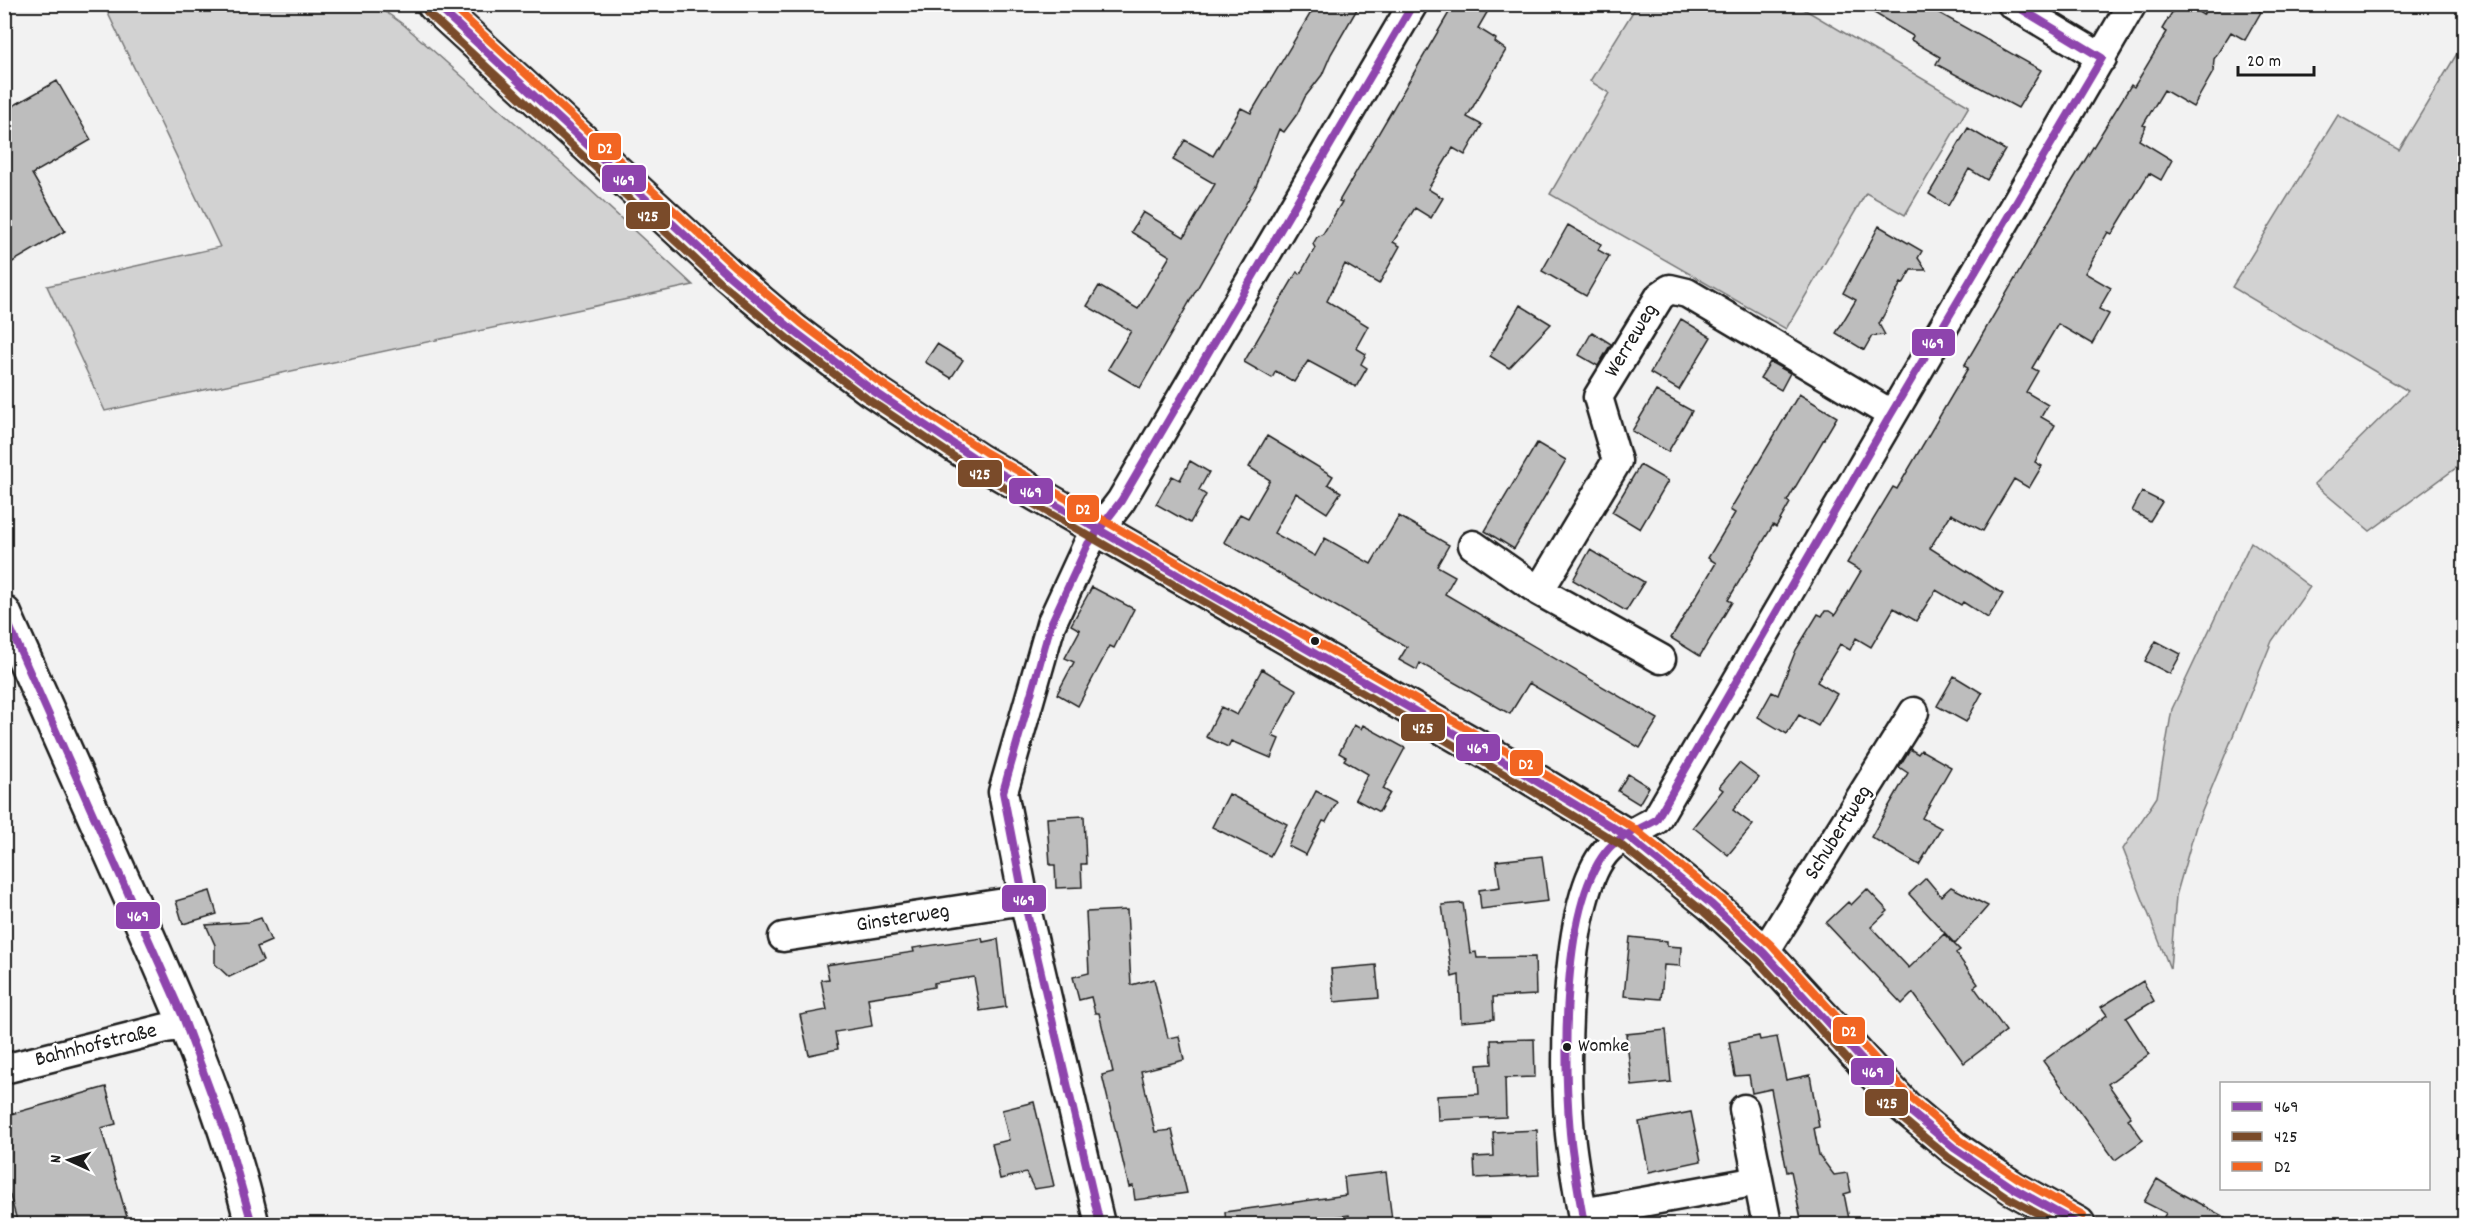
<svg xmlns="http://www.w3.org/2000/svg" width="2469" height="1229" font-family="Dekko,sans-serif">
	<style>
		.green { fill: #d2d2d2; stroke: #777; stroke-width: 1.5 }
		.building { fill: #bdbdbd; stroke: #1c1c1c; stroke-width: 1.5 }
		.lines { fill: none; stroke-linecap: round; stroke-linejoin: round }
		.minor-casing { stroke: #1c1c1c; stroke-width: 33 }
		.tertiary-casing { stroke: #1c1c1c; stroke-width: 38 }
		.primary-casing { stroke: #1c1c1c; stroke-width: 38 }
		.minor { stroke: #fff; stroke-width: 28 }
		.tertiary { stroke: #fff; stroke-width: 33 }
		.primary { stroke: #fff; stroke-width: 33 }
		.bus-1-casing { stroke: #fff; stroke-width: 12 }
		.bus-2-casing { stroke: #fff; stroke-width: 12 }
		.bus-3-casing { stroke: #fff; stroke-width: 12 }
		.bus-1 { stroke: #8e44ad; stroke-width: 8 }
		.bus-2 { stroke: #7a4b2a; stroke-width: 8 }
		.bus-3 { stroke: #f26522; stroke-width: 8 }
		.bus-dot { fill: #1c1c1c; stroke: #fff; stroke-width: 2 }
		.labels { text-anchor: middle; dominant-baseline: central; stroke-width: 5; stroke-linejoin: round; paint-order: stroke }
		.bus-label { font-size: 20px; fill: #1c1c1c; stroke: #fff; text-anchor: start }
		.street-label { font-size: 22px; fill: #1c1c1c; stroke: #fff }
		.line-badge { stroke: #fff; stroke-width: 2 }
		.badge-label { font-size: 16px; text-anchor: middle; font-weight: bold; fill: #fff }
	</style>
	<rect width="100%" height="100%" fill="#f2f2f2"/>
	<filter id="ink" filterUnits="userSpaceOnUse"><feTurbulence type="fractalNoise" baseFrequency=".0167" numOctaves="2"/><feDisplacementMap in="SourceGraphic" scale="12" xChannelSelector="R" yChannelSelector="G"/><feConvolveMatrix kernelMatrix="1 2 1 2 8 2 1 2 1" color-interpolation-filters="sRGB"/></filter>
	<g filter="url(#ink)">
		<path class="green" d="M 104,5 L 376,5 L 404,25 L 573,174 L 693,285 L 105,411 L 47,286 L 220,247 Z
			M 1637,5 L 1797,5 L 1969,106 L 1905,215 L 1866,193 L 1786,329 L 1550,194 L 1609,93 L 1590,81 Z
			M 2464,42 L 2464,462 L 2370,531 L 2314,484 L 2408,391 L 2232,287 L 2338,115 L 2399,150 Z
			M 2251,542 L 2310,587 L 2272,641 L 2196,826 L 2176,896 L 2170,969 L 2123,849 L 2157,797 L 2172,709 Z"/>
		<path class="building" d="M 1316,4 L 1360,4 L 1331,54 L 1322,75 L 1305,97 L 1297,114 L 1284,132 L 1279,129 L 1256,186 L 1140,388 L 1108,369 L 1131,331 L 1087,306 L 1099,286 L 1138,309 L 1170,256 L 1131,232 L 1143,212 L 1184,237 L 1215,184 L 1173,160 L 1185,140 L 1213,156 L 1241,108 L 1251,113 Z
			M 1454,4 L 1492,4 L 1478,28 L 1496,39 L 1495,42 L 1506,50 L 1467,117 L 1482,125 L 1465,155 L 1453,148 L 1428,189 L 1443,198 L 1431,218 L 1415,208 L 1393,242 L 1400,246 L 1379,284 L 1345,264 L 1327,301 L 1368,326 L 1356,348 L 1366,354 L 1361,364 L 1367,368 L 1356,387 L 1308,361 L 1294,382 L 1276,371 L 1272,378 L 1244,362 L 1297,272 L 1300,274 L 1315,248 L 1313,244 L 1317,237 L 1323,234 L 1342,202 L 1339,201 Z
			M 1859,4 L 1923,4 L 2041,70 L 2018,108 L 1936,64 L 1940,57 L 1911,40 L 1913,36 Z
			M 2177,4 L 2186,4 L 2203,15 L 2210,4 L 2248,4 L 2261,12 L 2245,40 L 2231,32 L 2214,59 L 2213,72 L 2193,107 L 2164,90 L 2143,125 L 2146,126 L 2139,140 L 2172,160 L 2161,180 L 2149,173 L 2112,234 L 2108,232 L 2085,273 L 2111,288 L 2099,309 L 2109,314 L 2092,344 L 2058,324 L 2032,368 L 2038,371 L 2026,392 L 2048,405 L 2041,417 L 2055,425 L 2035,462 L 2042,466 L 2029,488 L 2014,479 L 1983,531 L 1951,514 L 1930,548 L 2003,594 L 1988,618 L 1963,602 L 1961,605 L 1936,590 L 1916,621 L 1894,608 L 1871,647 L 1856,638 L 1850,650 L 1840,644 L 1817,682 L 1837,694 L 1818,726 L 1799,715 L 1787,734 L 1758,717 L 1772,692 L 1778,695 L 1796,650 L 1818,614 L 1822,616 L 1825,611 L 1829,611 L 1835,615 L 1861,571 L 1847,563 L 1893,487 L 1897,489 L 1968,368 L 1964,366 L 2068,188 L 2131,85 L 2134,87 L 2167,32 L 2162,29 Z
			M 57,81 L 91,140 L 32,174 L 65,231 L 4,267 L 4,111 Z
			M 1968,128 L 2005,150 L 1987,180 L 1969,169 L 1948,206 L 1929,194 Z
			M 1568,225 L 1601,244 L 1598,250 L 1609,256 L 1586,296 L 1542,271 Z
			M 1879,226 L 1922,251 L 1918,258 L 1926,270 L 1911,270 L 1903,284 L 1901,283 L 1879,324 L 1885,335 L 1872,336 L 1864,350 L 1836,333 L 1856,300 L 1843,293 Z
			M 1520,305 L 1551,324 L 1509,368 L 1490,356 Z
			M 1681,319 L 1711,337 L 1679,390 L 1650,373 Z
			M 1592,332 L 1611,344 L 1598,366 L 1579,355 Z
			M 937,344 L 963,360 L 951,378 L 925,362 Z
			M 1770,362 L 1790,373 L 1781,390 L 1760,378 Z
			M 1656,391 L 1692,411 L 1668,452 L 1632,431 Z
			M 1799,394 L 1837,417 L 1787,501 L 1790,503 L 1776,527 L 1773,525 L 1728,600 L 1732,602 L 1700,656 L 1671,638 L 1716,563 L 1708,558 L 1735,513 L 1730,510 Z
			M 1267,436 L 1333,476 L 1328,484 L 1341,492 L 1327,513 L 1296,493 L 1274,533 L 1315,556 L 1325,538 L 1371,564 L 1399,516 L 1449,545 L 1437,566 L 1455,576 L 1445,594 L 1658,719 L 1640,748 L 1529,683 L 1510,714 L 1420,663 L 1417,670 L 1399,660 L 1407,647 L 1224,542 L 1240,514 L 1248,518 L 1270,480 L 1249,467 Z
			M 1537,443 L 1566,460 L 1514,549 L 1485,531 Z
			M 1190,461 L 1209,472 L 1199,490 L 1206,495 L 1190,523 L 1156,504 L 1172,476 L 1180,480 Z
			M 1640,465 L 1668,481 L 1640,529 L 1612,512 Z
			M 2142,492 L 2162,502 L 2150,521 L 2132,511 Z
			M 1590,550 L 1644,582 L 1626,611 L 1573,580 Z
			M 1092,587 L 1134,609 L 1114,648 L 1110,646 L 1078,706 L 1057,694 L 1074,662 L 1065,658 L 1080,630 L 1071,625 Z
			M 2156,641 L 2181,654 L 2170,674 L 2145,661 Z
			M 1262,669 L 1297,690 L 1272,736 L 1279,739 L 1271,758 L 1231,741 L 1228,747 L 1206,737 L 1221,707 L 1237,715 Z
			M 1954,676 L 1982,693 L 1966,722 L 1937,706 Z
			M 1354,725 L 1361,729 L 1363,725 L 1405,748 L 1383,789 L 1390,793 L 1379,812 L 1355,799 L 1368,774 L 1344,760 L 1346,757 L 1339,753 Z
			M 1910,749 L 1918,754 L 1921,750 L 1951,767 L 1922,818 L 1941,828 L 1919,865 L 1871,837 L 1908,773 L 1899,767 Z
			M 1739,763 L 1759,778 L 1733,810 L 1753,825 L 1728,855 L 1693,827 L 1723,790 L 1719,787 Z
			M 1628,774 L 1649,787 L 1639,804 L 1618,791 Z
			M 1316,791 L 1337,802 L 1326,822 L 1323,821 L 1306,855 L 1288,846 Z
			M 1229,794 L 1287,824 L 1270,856 L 1212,827 Z
			M 1084,816 L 1086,864 L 1081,864 L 1082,887 L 1056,888 L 1055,865 L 1050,865 L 1047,818 Z
			M 1542,856 L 1548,901 L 1481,909 L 1479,890 L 1500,887 L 1496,861 Z
			M 1926,878 L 1941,896 L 1951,887 L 1988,906 L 1955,944 L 1909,894 Z
			M 1867,889 L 1888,911 L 1871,927 L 1909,968 L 1944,934 L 1960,950 L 1956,953 L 1978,984 L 1974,987 L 2006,1031 L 1964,1063 L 1913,993 L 1902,1004 L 1826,923 L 1848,902 L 1851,905 Z
			M 210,891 L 217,914 L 183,924 L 176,901 Z
			M 1463,903 L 1470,953 L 1476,952 L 1477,958 L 1535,957 L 1536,995 L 1493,997 L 1494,1019 L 1461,1022 L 1459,975 L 1452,977 L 1442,905 Z
			M 1127,910 L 1131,985 L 1154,979 L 1168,1038 L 1179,1036 L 1184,1060 L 1141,1071 L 1155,1132 L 1172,1130 L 1187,1193 L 1135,1200 L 1133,1186 L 1129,1187 L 1102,1075 L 1113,1072 L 1099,1013 L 1095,1013 L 1091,997 L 1079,1000 L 1073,977 L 1089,973 L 1086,912 Z
			M 261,918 L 271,941 L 257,947 L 263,961 L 229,977 L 215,964 L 215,945 L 206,925 L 249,922 Z
			M 1630,937 L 1667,941 L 1667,946 L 1681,947 L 1680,966 L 1664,965 L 1661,999 L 1624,996 Z
			M 982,938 L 983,942 L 998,939 L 1006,1007 L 980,1011 L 974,977 L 934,983 L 934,987 L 908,992 L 868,998 L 872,1026 L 835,1032 L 838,1049 L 809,1055 L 800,1015 L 827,1010 L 821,980 L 829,979 L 826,965 L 914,952 L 913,948 Z
			M 1376,965 L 1379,998 L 1334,1002 L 1331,969 Z
			M 2143,981 L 2154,1001 L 2126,1018 L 2149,1054 L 2108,1084 L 2131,1117 L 2128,1119 L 2143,1140 L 2115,1160 L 2043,1061 L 2107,1015 L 2101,1007 Z
			M 1666,1030 L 1671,1082 L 1632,1086 L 1626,1034 Z
			M 1759,1036 L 1760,1040 L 1777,1037 L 1786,1080 L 1810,1075 L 1819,1127 L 1814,1128 L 1819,1155 L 1834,1175 L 1847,1173 L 1851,1192 L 1844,1194 L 1850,1224 L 1802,1224 L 1791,1171 L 1787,1172 L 1771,1089 L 1752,1093 L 1749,1075 L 1735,1076 L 1729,1042 Z
			M 1534,1039 L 1535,1077 L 1505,1078 L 1506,1117 L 1438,1120 L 1437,1096 L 1479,1094 L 1477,1065 L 1492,1064 L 1491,1040 Z
			M 106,1087 L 116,1124 L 101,1128 L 129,1224 L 18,1224 L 4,1175 L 4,1116 Z
			M 1034,1102 L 1054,1186 L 1034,1189 L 1026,1173 L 1000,1179 L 992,1144 L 1009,1140 L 1002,1110 Z
			M 1691,1112 L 1701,1161 L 1649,1172 L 1639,1122 Z
			M 1537,1130 L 1539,1175 L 1475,1178 L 1474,1157 L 1494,1156 L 1493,1132 Z
			M 1386,1172 L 1392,1220 L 1350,1224 L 1349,1215 L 1304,1221 L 1304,1224 L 1226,1224 L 1225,1212 L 1346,1195 L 1344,1177 Z
			M 2157,1179 L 2178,1192 L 2237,1224 L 2160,1224 L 2166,1213 L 2144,1202 Z"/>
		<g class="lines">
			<g class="minor-casing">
				<path id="minor" d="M 2012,4 L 2102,58
					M 1473,545 L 1539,591 L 1661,659
					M 1539,591 L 1617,461 L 1598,397 L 1660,296 L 1670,289 L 1687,293 L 1891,414
					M 783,937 L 1024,900
					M 1764,953 L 1914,712
					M 4,1069 L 166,1028 L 188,1025
					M 1744,1109 L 1767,1224
					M 1582,1213 L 1758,1181
					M 1100,1224 L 1024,900 L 1003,792 L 1051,624 L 1088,544 L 1121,501 L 1413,4
					M 1584,1224 C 1579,1194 1573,1164 1570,1134 C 1564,1071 1563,892 1609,848 C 1622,836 1641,829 1656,820 L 2132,4"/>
			</g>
			<g class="tertiary-casing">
				<path id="tertiary" d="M 4,613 C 46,707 88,802 130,896 C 178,1004 225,1109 252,1224"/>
			</g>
			<g class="primary-casing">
				<path id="primary" d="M 434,4 L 728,275 L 794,331 L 872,390 L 979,461 L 1523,773 L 1627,836 L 1711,904 L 1764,953 L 1905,1107 L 1954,1148 L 2013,1188 L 2078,1224"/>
			</g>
			<use href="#minor" class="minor"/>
			<use href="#tertiary" class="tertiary"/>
			<use href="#primary" class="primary"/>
			<g class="bus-1-casing">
				<path id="bus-1" d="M 435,4 L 728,275 L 794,331 L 872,390 L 979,461 L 1523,773 L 1627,836 L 1711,904 L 1764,953 L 1905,1107 L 1954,1148 L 2013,1188 L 2078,1224
					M 2013,4 L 2102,58
					M 4,614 L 183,1017 L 228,1139 L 252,1224
					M 1100,1224 L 1024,900 L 1003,792 L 1051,624 L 1088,544 L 1121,501 L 1413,4
					M 1584,1224 C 1579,1194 1573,1164 1570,1133 C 1564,1063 1560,902 1609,848 C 1621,835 1641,829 1656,820 L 1891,414 L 2102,58"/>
			</g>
			<g class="bus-2-casing">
				<path id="bus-2" d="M 427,12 L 721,283 L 788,339 L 866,398 L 974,470 L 1518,782 L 1621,845 L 1704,912 L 1757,960 L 1898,1115 L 1948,1157 L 2007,1197 L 2057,1224"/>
			</g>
			<g class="bus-3-casing">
				<path id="bus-3" d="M 450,4 L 735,267 L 801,323 L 878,381 L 985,452 L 1528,764 L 1632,827 L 1718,896 L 1771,945 L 1912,1099 L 1960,1140 L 2019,1179 L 2083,1215"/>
			</g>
			<use href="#bus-1" class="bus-1"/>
			<use href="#bus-2" class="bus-2"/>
			<use href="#bus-3" class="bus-3"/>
		</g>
	</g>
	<g class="bus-dot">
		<circle cx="1315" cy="641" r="5"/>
		<circle cx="1567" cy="1047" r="5"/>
	</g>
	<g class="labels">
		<g class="bus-label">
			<text x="1578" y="1047">Womke</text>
		</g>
		<g class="street-label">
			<text transform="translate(1632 341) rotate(-59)">Werreweg</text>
			<text transform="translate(1839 833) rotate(-58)">Schubertweg</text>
			<text transform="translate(903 919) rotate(-9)">Ginsterweg</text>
			<text transform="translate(96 1046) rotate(-14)">Bahnhofstraße</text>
		</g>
	</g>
	<g class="line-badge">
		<rect x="588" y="132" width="34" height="29" rx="6" fill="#f26522"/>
		<rect x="601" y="164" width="46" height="29" rx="6" fill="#8e44ad"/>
		<rect x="625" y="201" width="46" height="29" rx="6" fill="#7a4b2a"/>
		<rect x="1911" y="328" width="45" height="29" rx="6" fill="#8e44ad"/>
		<rect x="957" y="459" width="46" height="29" rx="6" fill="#7a4b2a"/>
		<rect x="1008" y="477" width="46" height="28" rx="6" fill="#8e44ad"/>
		<rect x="1066" y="494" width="34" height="29" rx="6" fill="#f26522"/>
		<rect x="1400" y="713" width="46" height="29" rx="6" fill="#7a4b2a"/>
		<rect x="1455" y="733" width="46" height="29" rx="6" fill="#8e44ad"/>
		<rect x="1509" y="749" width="35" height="28" rx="6" fill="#f26522"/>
		<rect x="1001" y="884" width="46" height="29" rx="6" fill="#8e44ad"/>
		<rect x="115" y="901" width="46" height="29" rx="6" fill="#8e44ad"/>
		<rect x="1832" y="1016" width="34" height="29" rx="6" fill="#f26522"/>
		<rect x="1850" y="1057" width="45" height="29" rx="6" fill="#8e44ad"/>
		<rect x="1864" y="1088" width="45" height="29" rx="6" fill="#7a4b2a"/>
	</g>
	<g class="badge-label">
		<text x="605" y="153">D2</text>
		<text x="624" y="185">469</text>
		<text x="648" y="221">425</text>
		<text x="1933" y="348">469</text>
		<text x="980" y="479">425</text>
		<text x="1031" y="497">469</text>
		<text x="1083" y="514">D2</text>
		<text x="1423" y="733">425</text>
		<text x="1478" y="753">469</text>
		<text x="1526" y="769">D2</text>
		<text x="1024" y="905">469</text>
		<text x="138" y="921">469</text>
		<text x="1849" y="1036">D2</text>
		<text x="1873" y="1077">469</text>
		<text x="1887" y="1108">425</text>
	</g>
	<rect width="2469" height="1229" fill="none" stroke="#fff" stroke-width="24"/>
	<rect x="12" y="12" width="2445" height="1205" fill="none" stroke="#1c1c1c" stroke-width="2" filter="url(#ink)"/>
	<rect x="2220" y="1082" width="210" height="108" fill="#ffffff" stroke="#a4a4a4" stroke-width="1.5"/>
	<rect x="2232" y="1102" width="30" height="9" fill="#8e44ad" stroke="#a4a4a4" stroke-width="1.5"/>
	<text x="2274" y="1112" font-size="18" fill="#1c1c1c">469</text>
	<rect x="2232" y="1132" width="30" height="9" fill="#7a4b2a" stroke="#a4a4a4" stroke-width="1.5"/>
	<text x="2274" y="1142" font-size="18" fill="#1c1c1c">425</text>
	<rect x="2232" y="1162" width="30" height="9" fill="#f26522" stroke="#a4a4a4" stroke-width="1.5"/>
	<text x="2274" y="1172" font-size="18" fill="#1c1c1c">D2</text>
	<g transform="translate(69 1160) rotate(274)" stroke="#ffffff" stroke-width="4.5" paint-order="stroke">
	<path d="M0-4.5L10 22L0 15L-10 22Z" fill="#1c1c1c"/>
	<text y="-9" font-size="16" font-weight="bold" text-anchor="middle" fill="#1c1c1c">N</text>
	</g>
	<path d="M2238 66v9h76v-9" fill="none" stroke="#1c1c1c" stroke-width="3"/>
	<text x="2247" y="66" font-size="18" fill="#1c1c1c" stroke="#ffffff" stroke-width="4.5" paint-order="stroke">20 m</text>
</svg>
